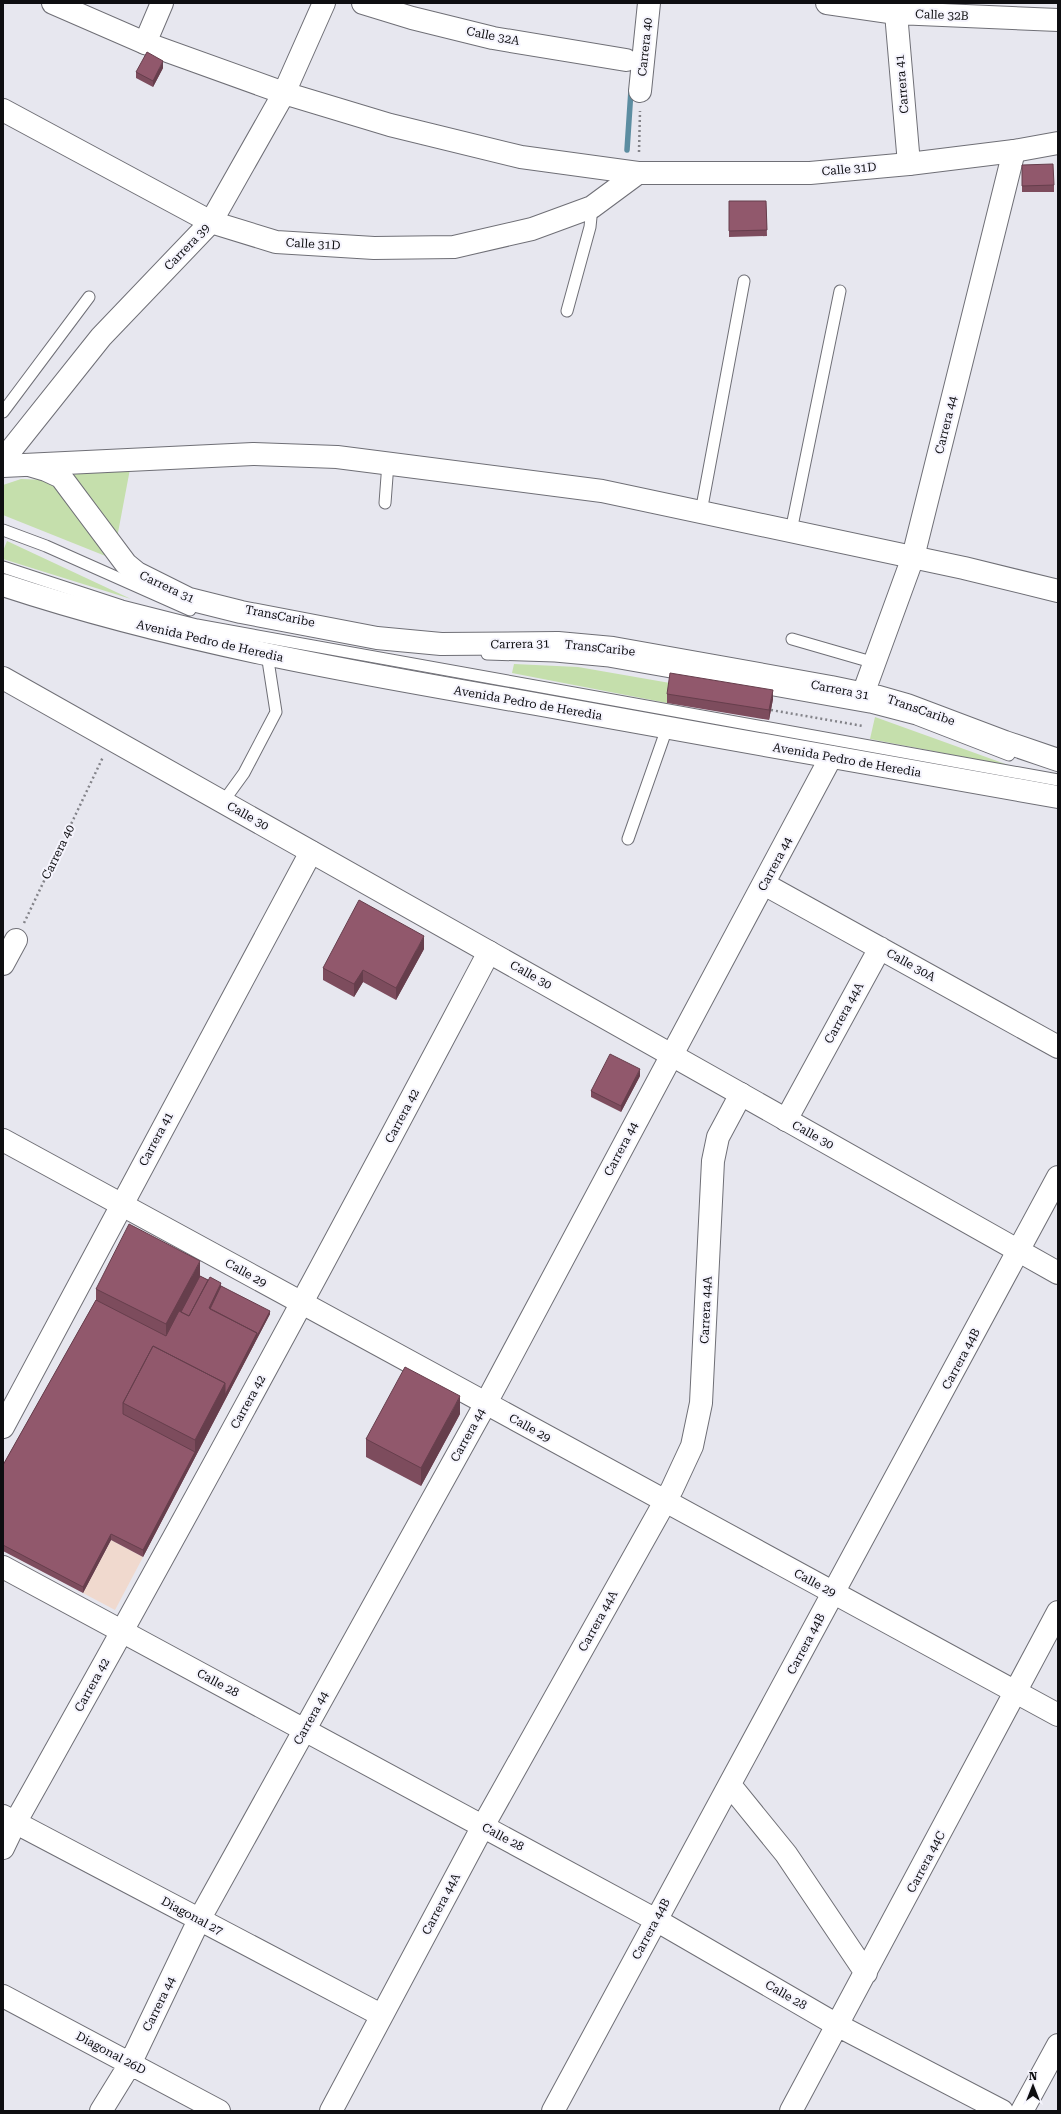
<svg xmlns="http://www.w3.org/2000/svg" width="1061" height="2114" font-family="'Roboto Serif',serif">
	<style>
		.education { fill: #f0d9ce }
		.green { fill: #c5dfac }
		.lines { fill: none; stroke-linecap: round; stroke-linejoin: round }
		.stream { stroke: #5c8da1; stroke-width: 5.5 }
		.service-casing { stroke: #6f6f76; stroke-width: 13 }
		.minor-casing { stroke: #6f6f76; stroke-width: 24 }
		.tertiary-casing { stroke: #6f6f76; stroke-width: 24 }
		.secondary-casing { stroke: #6f6f76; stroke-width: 24 }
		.trunk-casing { stroke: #6f6f76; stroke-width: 24 }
		.path { stroke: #838389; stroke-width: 2.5; stroke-dasharray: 2 3; stroke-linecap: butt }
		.service { stroke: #fff; stroke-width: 11 }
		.minor { stroke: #fff; stroke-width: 22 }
		.tertiary { stroke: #fff; stroke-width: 22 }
		.secondary { stroke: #fff; stroke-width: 22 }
		.trunk { stroke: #fff; stroke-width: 22 }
		.wall { fill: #7d4c5d }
		.shaded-wall { fill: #663e4c }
		.building { fill: #91586c; stroke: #663e4c }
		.labels { text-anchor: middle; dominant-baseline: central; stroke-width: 4; stroke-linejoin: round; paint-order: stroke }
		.street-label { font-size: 12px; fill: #0e0e11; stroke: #f5f4fd }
	</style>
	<rect width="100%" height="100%" fill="#e7e7ef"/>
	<path class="education" d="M 111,1540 L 143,1557 L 115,1610 L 83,1593 Z"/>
	<path class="green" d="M 130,469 L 117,538 L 69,475 Z
		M 21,479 L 46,480 L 60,484 L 108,557 L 3,515 L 3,485 Z
		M 7,541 L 131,599 L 3,559 L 3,551 Z
		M 514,664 L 578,667 L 670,683 L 667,703 L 512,673 Z
		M 875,717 L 1011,766 L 870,739 Z"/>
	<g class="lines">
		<path class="stream" d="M 627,150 L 631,90"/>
		<g class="service-casing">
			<path id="service" d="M 567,311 L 590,227 L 592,207
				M 3,412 L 89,297
				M 385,503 L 388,463
				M 701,512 L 744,281
				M 3,530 L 46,546 L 190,610
				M 791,531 L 840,291
				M 3,567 L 122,606 L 197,625 L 1058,780
				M 792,639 L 875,663
				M 487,654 L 555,656 L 609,661 L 870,707 L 916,719 L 1009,755
				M 223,802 L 244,773 L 276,712 L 267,654
				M 628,839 L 667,728"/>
		</g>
		<g class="minor-casing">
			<path id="minor" d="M 363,3 L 412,18 L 493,38 L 626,60
				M 827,3 L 896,13 L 1058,20
				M 898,3 L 896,13 L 909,164
				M 145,43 L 162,3
				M 640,91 L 649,3
				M 284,93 L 324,3
				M 3,110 L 211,222 L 276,242 L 374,248 L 454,247 L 532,229 L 592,207 L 638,173
				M 29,465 L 46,470 L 61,477 L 126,564 L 137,573 L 189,599 L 241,612 L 377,638 L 441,644 L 558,643 L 613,648 L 831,687 L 879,697 L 907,705 L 1005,742 L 1058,760
				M 863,694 L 913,557 L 1014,151
				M 764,884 L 1058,1047
				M 3,964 L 16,940
				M 786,1120 L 880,948
				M 3,1427 L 311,852
				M 3,1567 L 656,1920 L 837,2025 L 1002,2111
				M 730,1785 L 786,1854 L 866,1973
				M 3,1816 L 381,2015
				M 3,1848 L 15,1823 C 177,1535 335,1244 489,952
				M 3,1996 L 219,2111
				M 101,2111 L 130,2064 L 199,1920 L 486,1403 L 831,757
				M 331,2111 L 483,1826 L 672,1489 L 692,1446 L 701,1403 L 713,1161 L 718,1137 L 741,1094
				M 553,2111 L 1058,1177
				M 791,2111 L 1058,1612
				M 1022,2111 L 1058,2045"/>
		</g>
		<g class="tertiary-casing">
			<path id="tertiary" d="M 53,3 L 145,43 L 284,93 L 390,125 L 521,157 L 638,173 L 810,173 L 909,164 L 1014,151 L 1058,143
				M 3,460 L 101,337 L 211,222 L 284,93
				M 3,1140 L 1058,1715"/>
		</g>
		<g class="secondary-casing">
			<path id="secondary" d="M 3,678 L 1058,1273"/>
		</g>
		<g class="trunk-casing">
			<path id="trunk" d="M 3,466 L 253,454 L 337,457 L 602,491 L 964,568 L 1058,591
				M 3,585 C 176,642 356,673 536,704 C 710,735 884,767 1058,797"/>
		</g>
		<path class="path" d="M 639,152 L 640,111
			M 771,710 L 863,726
			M 24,923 L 103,757"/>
		<use href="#service" class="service"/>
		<use href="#minor" class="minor"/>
		<use href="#tertiary" class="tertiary"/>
		<use href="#secondary" class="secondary"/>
		<use href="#trunk" class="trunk"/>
	</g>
	<path class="wall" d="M 163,68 L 153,87 L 136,78 L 136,72 Z
		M 1022,165 L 1054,185 L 1054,192 L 1022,192 Z
		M 729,201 L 766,201 L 767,236 L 729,237 Z
		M 667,694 L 773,699 L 769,720 L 667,703 Z
		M 424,949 L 396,1000 L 363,982 L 354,997 L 323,980 L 323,968 Z
		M 640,1076 L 621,1112 L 591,1097 L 591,1091 Z
		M 200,1276 L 221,1286 L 270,1314 L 143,1557 L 111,1540 L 83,1593 L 3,1551 L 3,1465 L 96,1300 L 96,1289 Z
		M 460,1414 L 421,1486 L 366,1457 L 366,1439 Z"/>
	<path class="shaded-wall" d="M 163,61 L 163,68 L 153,87 L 153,81 Z
		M 773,690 L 773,699 L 769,720 L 769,710 Z
		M 424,936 L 424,949 L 396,1000 L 396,988 Z
		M 363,970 L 363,982 L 354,997 L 354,984 Z
		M 640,1069 L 640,1076 L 621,1112 L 621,1106 Z
		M 200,1261 L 200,1279 L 166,1342 L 166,1324 Z
		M 221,1283 L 221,1290 L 209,1315 L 209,1308 Z
		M 270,1311 L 270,1314 L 143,1557 L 143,1550 L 195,1452 L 195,1440 L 225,1383 Z
		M 460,1396 L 460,1414 L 421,1486 L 421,1468 Z
		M 111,1534 L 111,1540 L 83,1593 L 83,1587 Z"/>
	<path class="building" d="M 147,52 L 163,61 L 153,81 L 136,72 Z
		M 1053,164 L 1054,185 L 1022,186 L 1022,165 Z
		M 729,201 L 766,201 L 767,230 L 729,231 Z
		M 670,673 L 773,690 L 769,710 L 667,694 Z
		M 359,900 L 424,936 L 396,988 L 363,970 L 354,984 L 323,968 Z
		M 610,1054 L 640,1069 L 621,1106 L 591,1091 Z
		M 129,1224 L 200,1261 L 166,1324 L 96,1289 Z
		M 200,1276 L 208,1280 L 189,1316 L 181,1312 Z
		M 210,1277 L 221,1283 L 209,1308 L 257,1333 L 225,1395 L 225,1383 L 153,1346 L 123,1403 L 123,1414 L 195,1452 L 143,1550 L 111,1534 L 83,1587 L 3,1545 L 3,1465 L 96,1300 L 166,1336 L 179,1311 L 189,1316 Z
		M 221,1286 L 270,1311 L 257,1336 L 257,1333 L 210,1309 Z
		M 153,1346 L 225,1383 L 195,1440 L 123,1403 Z
		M 405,1367 L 460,1396 L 421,1468 L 366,1439 Z"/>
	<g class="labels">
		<g class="street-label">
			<text transform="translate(942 15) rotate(2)">Calle 32B</text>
			<text transform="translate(493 36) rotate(11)">Calle 32A</text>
			<text transform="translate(645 47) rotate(-84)">Carrera 40</text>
			<text transform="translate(902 84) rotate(-95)">Carrera 41</text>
			<text transform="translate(849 169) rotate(-5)">Calle 31D</text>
			<text transform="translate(313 244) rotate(3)">Calle 31D</text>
			<text transform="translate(187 247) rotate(-46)">Carrera 39</text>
			<text transform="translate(946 425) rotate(-76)">Carrera 44</text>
			<text transform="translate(167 587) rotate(25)">Carrera 31</text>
			<text transform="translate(280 616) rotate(11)">TransCaribe</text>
			<text transform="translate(210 641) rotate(13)">Avenida Pedro de Heredia</text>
			<text transform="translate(520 644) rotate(-1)">Carrera 31</text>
			<text transform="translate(600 648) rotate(6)">TransCaribe</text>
			<text transform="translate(840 690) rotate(11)">Carrera 31</text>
			<text transform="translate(528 703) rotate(10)">Avenida Pedro de Heredia</text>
			<text transform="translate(921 710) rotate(19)">TransCaribe</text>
			<text transform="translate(847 760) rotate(10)">Avenida Pedro de Heredia</text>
			<text transform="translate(248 816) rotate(29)">Calle 30</text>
			<text transform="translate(58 852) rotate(-64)">Carrera 40</text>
			<text transform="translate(775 864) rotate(-62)">Carrera 44</text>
			<text transform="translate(911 965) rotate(29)">Calle 30A</text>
			<text transform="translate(531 975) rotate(29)">Calle 30</text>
			<text transform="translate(844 1013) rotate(-61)">Carrera 44A</text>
			<text transform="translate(402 1116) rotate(-62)">Carrera 42</text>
			<text transform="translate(813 1135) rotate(29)">Calle 30</text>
			<text transform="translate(156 1139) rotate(-62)">Carrera 41</text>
			<text transform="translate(621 1149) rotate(-62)">Carrera 44</text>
			<text transform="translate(246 1273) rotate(29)">Calle 29</text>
			<text transform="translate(706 1310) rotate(-87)">Carrera 44A</text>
			<text transform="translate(961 1359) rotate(-62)">Carrera 44B</text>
			<text transform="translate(248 1402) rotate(-61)">Carrera 42</text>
			<text transform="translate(530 1428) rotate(29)">Calle 29</text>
			<text transform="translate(468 1435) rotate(-61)">Carrera 44</text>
			<text transform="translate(815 1583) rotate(28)">Calle 29</text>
			<text transform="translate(598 1621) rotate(-61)">Carrera 44A</text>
			<text transform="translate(806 1644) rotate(-62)">Carrera 44B</text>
			<text transform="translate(218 1683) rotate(28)">Calle 28</text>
			<text transform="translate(92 1685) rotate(-61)">Carrera 42</text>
			<text transform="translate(311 1718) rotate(-61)">Carrera 44</text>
			<text transform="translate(503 1837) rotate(28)">Calle 28</text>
			<text transform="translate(926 1862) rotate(-62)">Carrera 44C</text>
			<text transform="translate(441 1904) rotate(-62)">Carrera 44A</text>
			<text transform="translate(192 1916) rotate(28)">Diagonal 27</text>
			<text transform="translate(651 1929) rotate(-62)">Carrera 44B</text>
			<text transform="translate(786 1995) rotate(30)">Calle 28</text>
			<text transform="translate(159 2004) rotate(-64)">Carrera 44</text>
			<text transform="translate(111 2053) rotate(28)">Diagonal 26D</text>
		</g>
	</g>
	<rect width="1061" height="2114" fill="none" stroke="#0e0e11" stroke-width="8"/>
	<g transform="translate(1033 2086)" stroke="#f5f4fd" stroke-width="3" paint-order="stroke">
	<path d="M0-3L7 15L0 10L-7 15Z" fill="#0e0e11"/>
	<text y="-6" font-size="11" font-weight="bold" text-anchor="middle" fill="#0e0e11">N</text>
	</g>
</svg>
